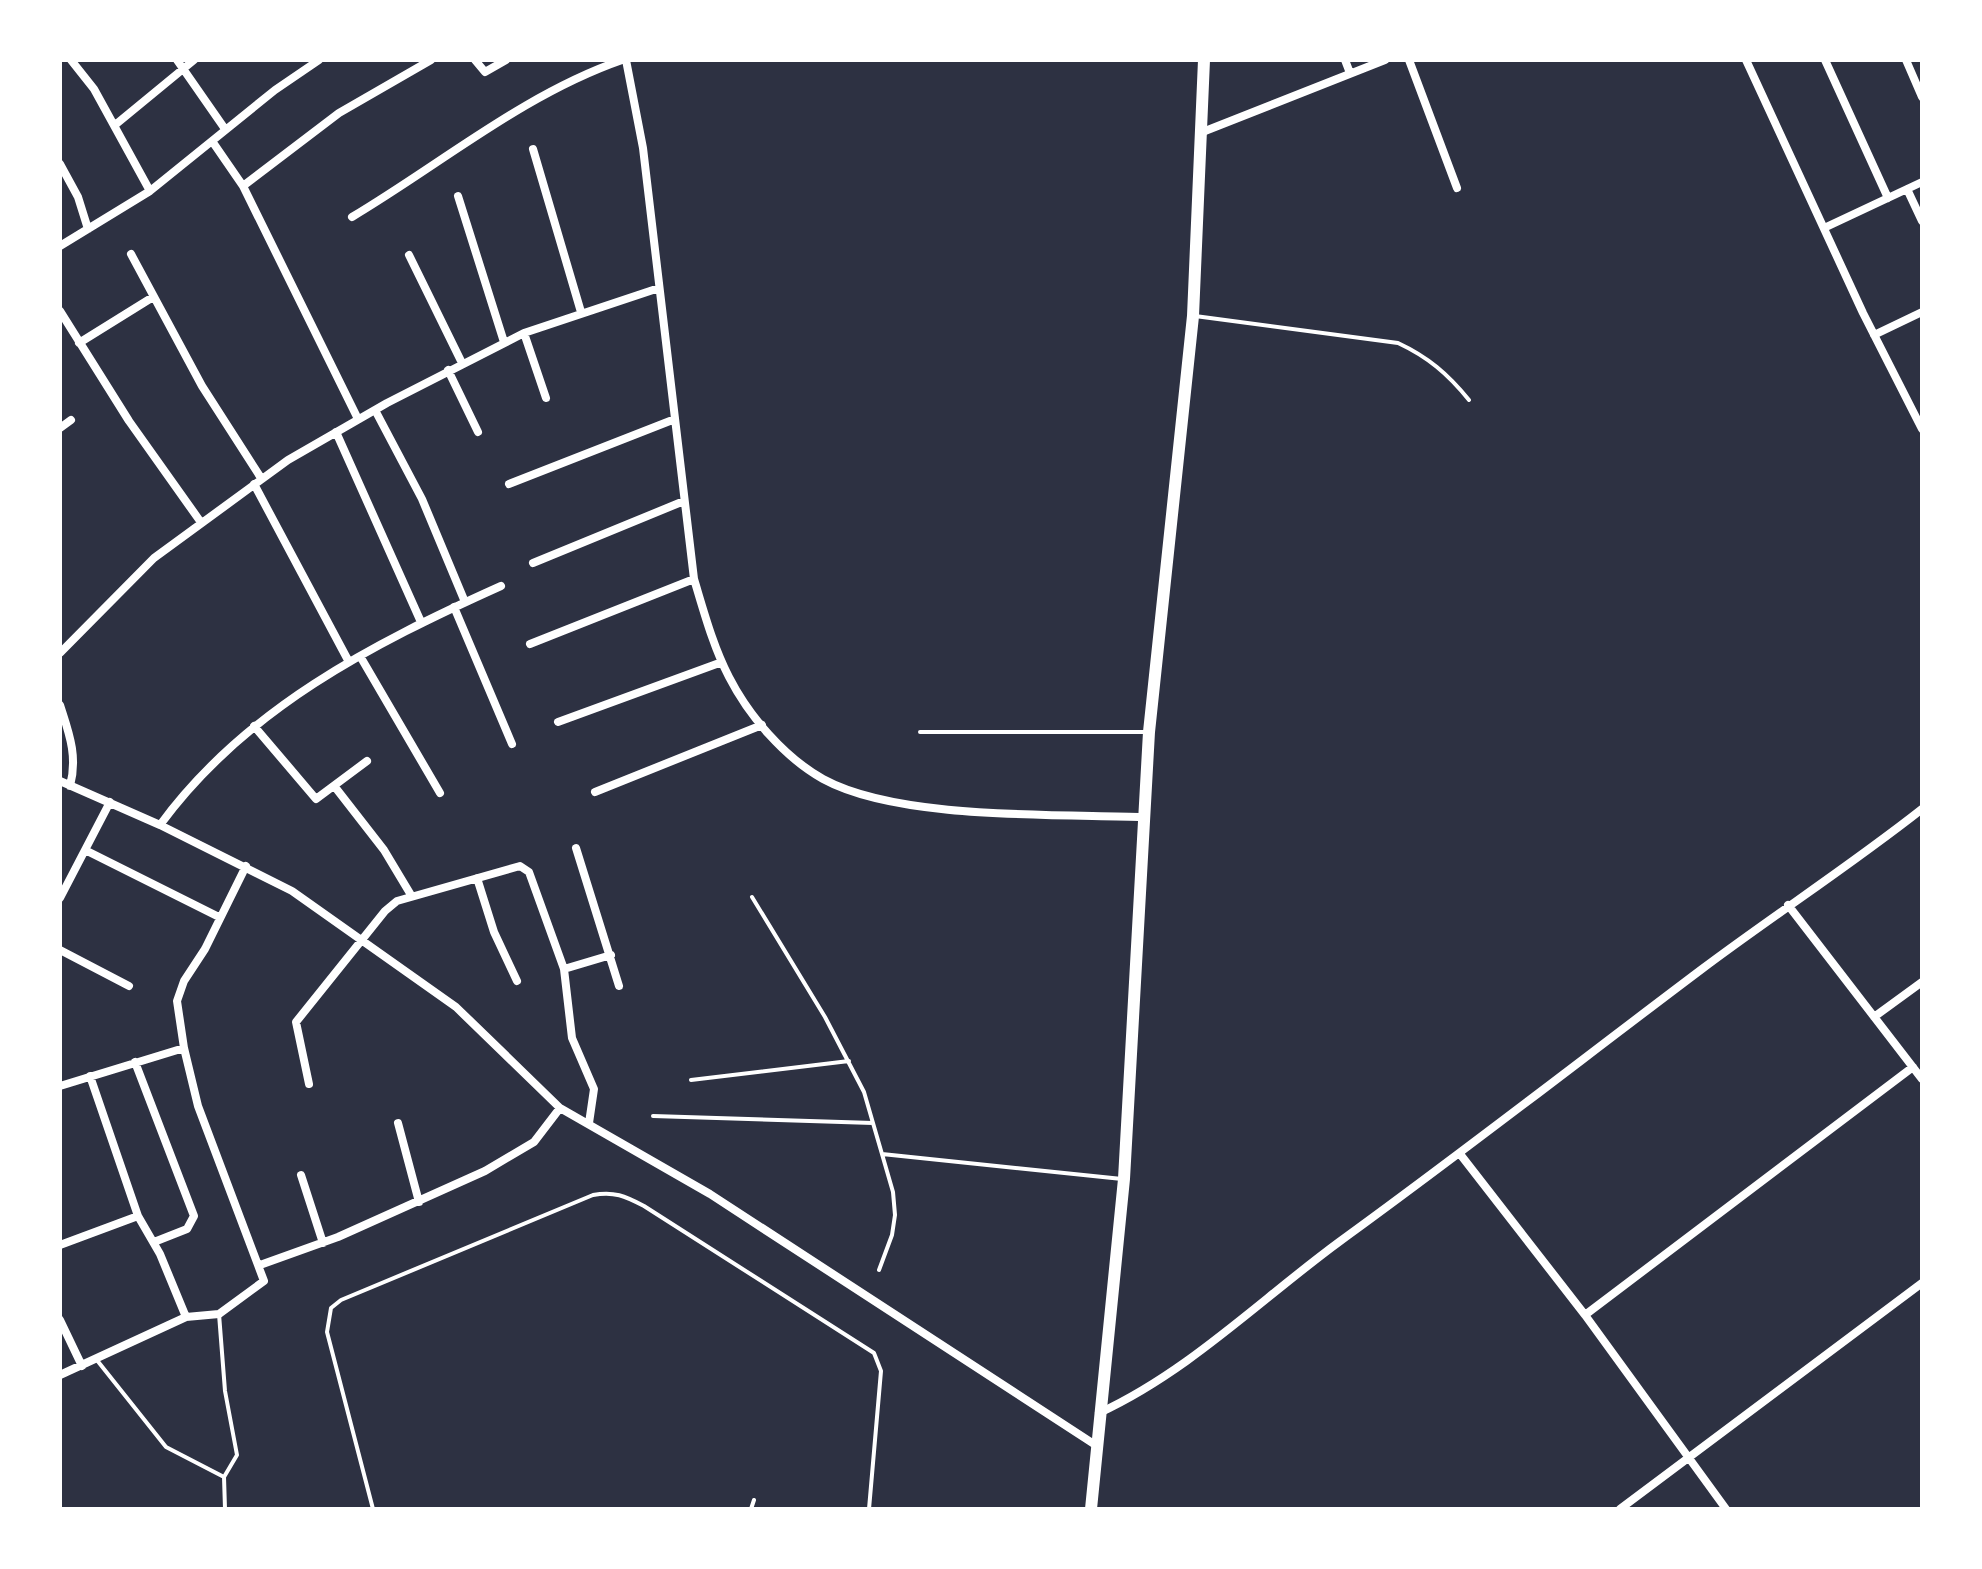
<svg xmlns="http://www.w3.org/2000/svg" width="1982" height="1569" font-family="Manrope,sans-serif">
	<style>
		.lines { fill: none; stroke-linecap: round; stroke-linejoin: round }
		.service { stroke: #fff; stroke-width: 4 }
		.minor { stroke: #fff; stroke-width: 8 }
		.primary { stroke: #fff; stroke-width: 12 }
	</style>
	<rect width="100%" height="100%" fill="#2d3142"/>
	<g class="lines">
		<path class="service" d="M 1195,316 L 1398,343 C 1428,357 1448,374 1469,400
			M 920,732 L 1146,732
			M 752,897 L 825,1017 L 864,1092 L 893,1192 L 895,1215 L 892,1235 L 879,1270
			M 691,1080 L 849,1061
			M 653,1116 L 873,1123
			M 882,1154 L 1122,1179
			M 219,1314 L 225,1391 L 237,1455 L 224,1477
			M 96,1359 L 166,1447 L 224,1477 L 225,1509
			M 373,1509 L 327,1332 L 331,1308 L 341,1300 L 593,1195 C 614,1191 625,1196 644,1206 L 874,1353 L 881,1371 L 869,1509
			M 751,1509 L 754,1500"/>
		<path class="minor" d="M 71,60 L 94,89 L 150,191
			M 177,60 L 225,129
			M 475,60 L 485,72 L 506,60
			M 626,60 L 643,148 L 694,579 C 704,612 713,646 729,677 C 749,716 784,757 823,779 C 898,820 1056,814 1143,817
			M 1345,60 L 1350,73
			M 1409,60 L 1457,188
			M 1746,60 L 1863,313 L 1922,429
			M 1825,60 L 1888,198
			M 1906,60 L 1922,97
			M 115,125 L 194,60
			M 1200,133 L 1385,60
			M 212,141 L 243,186 L 358,419
			M 533,149 L 581,312
			M 60,164 L 78,197 L 88,229
			M 243,186 L 339,113 L 431,60
			M 1907,189 L 1922,221
			M 458,196 L 504,342
			M 352,217 C 441,164 524,94 622,60
			M 1824,228 L 1922,182
			M 60,246 L 150,191 L 275,90 L 319,60
			M 131,254 L 202,386 L 261,478
			M 409,255 L 462,363
			M 60,311 L 129,421 L 200,521
			M 524,333 L 546,398
			M 1874,335 L 1922,312
			M 79,343 L 153,297
			M 448,370 L 478,432
			M 375,410 L 422,499 L 465,602
			M 60,428 L 71,420
			M 336,432 L 421,622
			M 254,484 L 349,662
			M 509,484 L 675,419
			M 533,563 L 684,501
			M 454,607 L 512,744
			M 530,644 L 694,579
			M 60,653 L 154,558 L 288,460 L 387,403 L 524,333 L 659,288
			M 360,656 L 440,793
			M 60,705 C 69,733 78,756 70,786
			M 558,722 L 722,662
			M 254,726 L 316,799 L 367,761
			M 60,781 L 160,825 L 292,891 L 456,1007 L 560,1108 L 710,1194 L 1097,1446
			M 335,787 L 384,850 L 411,895
			M 595,792 L 762,725
			M 160,825 C 245,709 372,644 501,586
			M 576,848 L 619,986
			M 85,850 L 219,917
			M 477,878 L 494,932 L 517,981
			M 60,898 L 110,802
			M 1788,905 L 1922,1079
			M 60,950 L 129,986
			M 564,969 L 611,955
			M 1874,1017 L 1922,982
			M 135,1062 L 194,1216 L 187,1229 L 154,1242
			M 90,1076 L 138,1216 L 160,1254 L 186,1317
			M 309,1084 L 296,1022 L 385,911 L 397,901 L 520,866 L 529,872 L 564,969 L 572,1038 L 594,1089 L 589,1123
			M 60,1086 L 184,1048
			M 398,1123 L 419,1202
			M 1460,1154 L 1585,1315 L 1726,1509
			M 301,1175 L 323,1243
			M 60,1245 L 138,1216
			M 260,1265 L 338,1237 L 485,1171 L 534,1142 L 560,1108
			M 1585,1315 L 1913,1067
			M 60,1320 L 82,1366
			M 60,1375 L 186,1317 L 219,1314 L 264,1281 L 198,1106 L 184,1048 L 177,1001 L 184,981 L 205,949 L 246,866
			M 1099,1413 C 1188,1372 1260,1300 1339,1242 C 1462,1153 1581,1060 1702,969 C 1774,915 1851,865 1922,809
			M 1620,1509 L 1922,1283"/>
		<path class="primary" d="M 1091,1509 L 1124,1179 L 1149,732 L 1193,316 L 1204,60"/>
	</g>
	<rect width="1982" height="1569" fill="none" stroke="#ffffff" stroke-width="124"/>
</svg>
